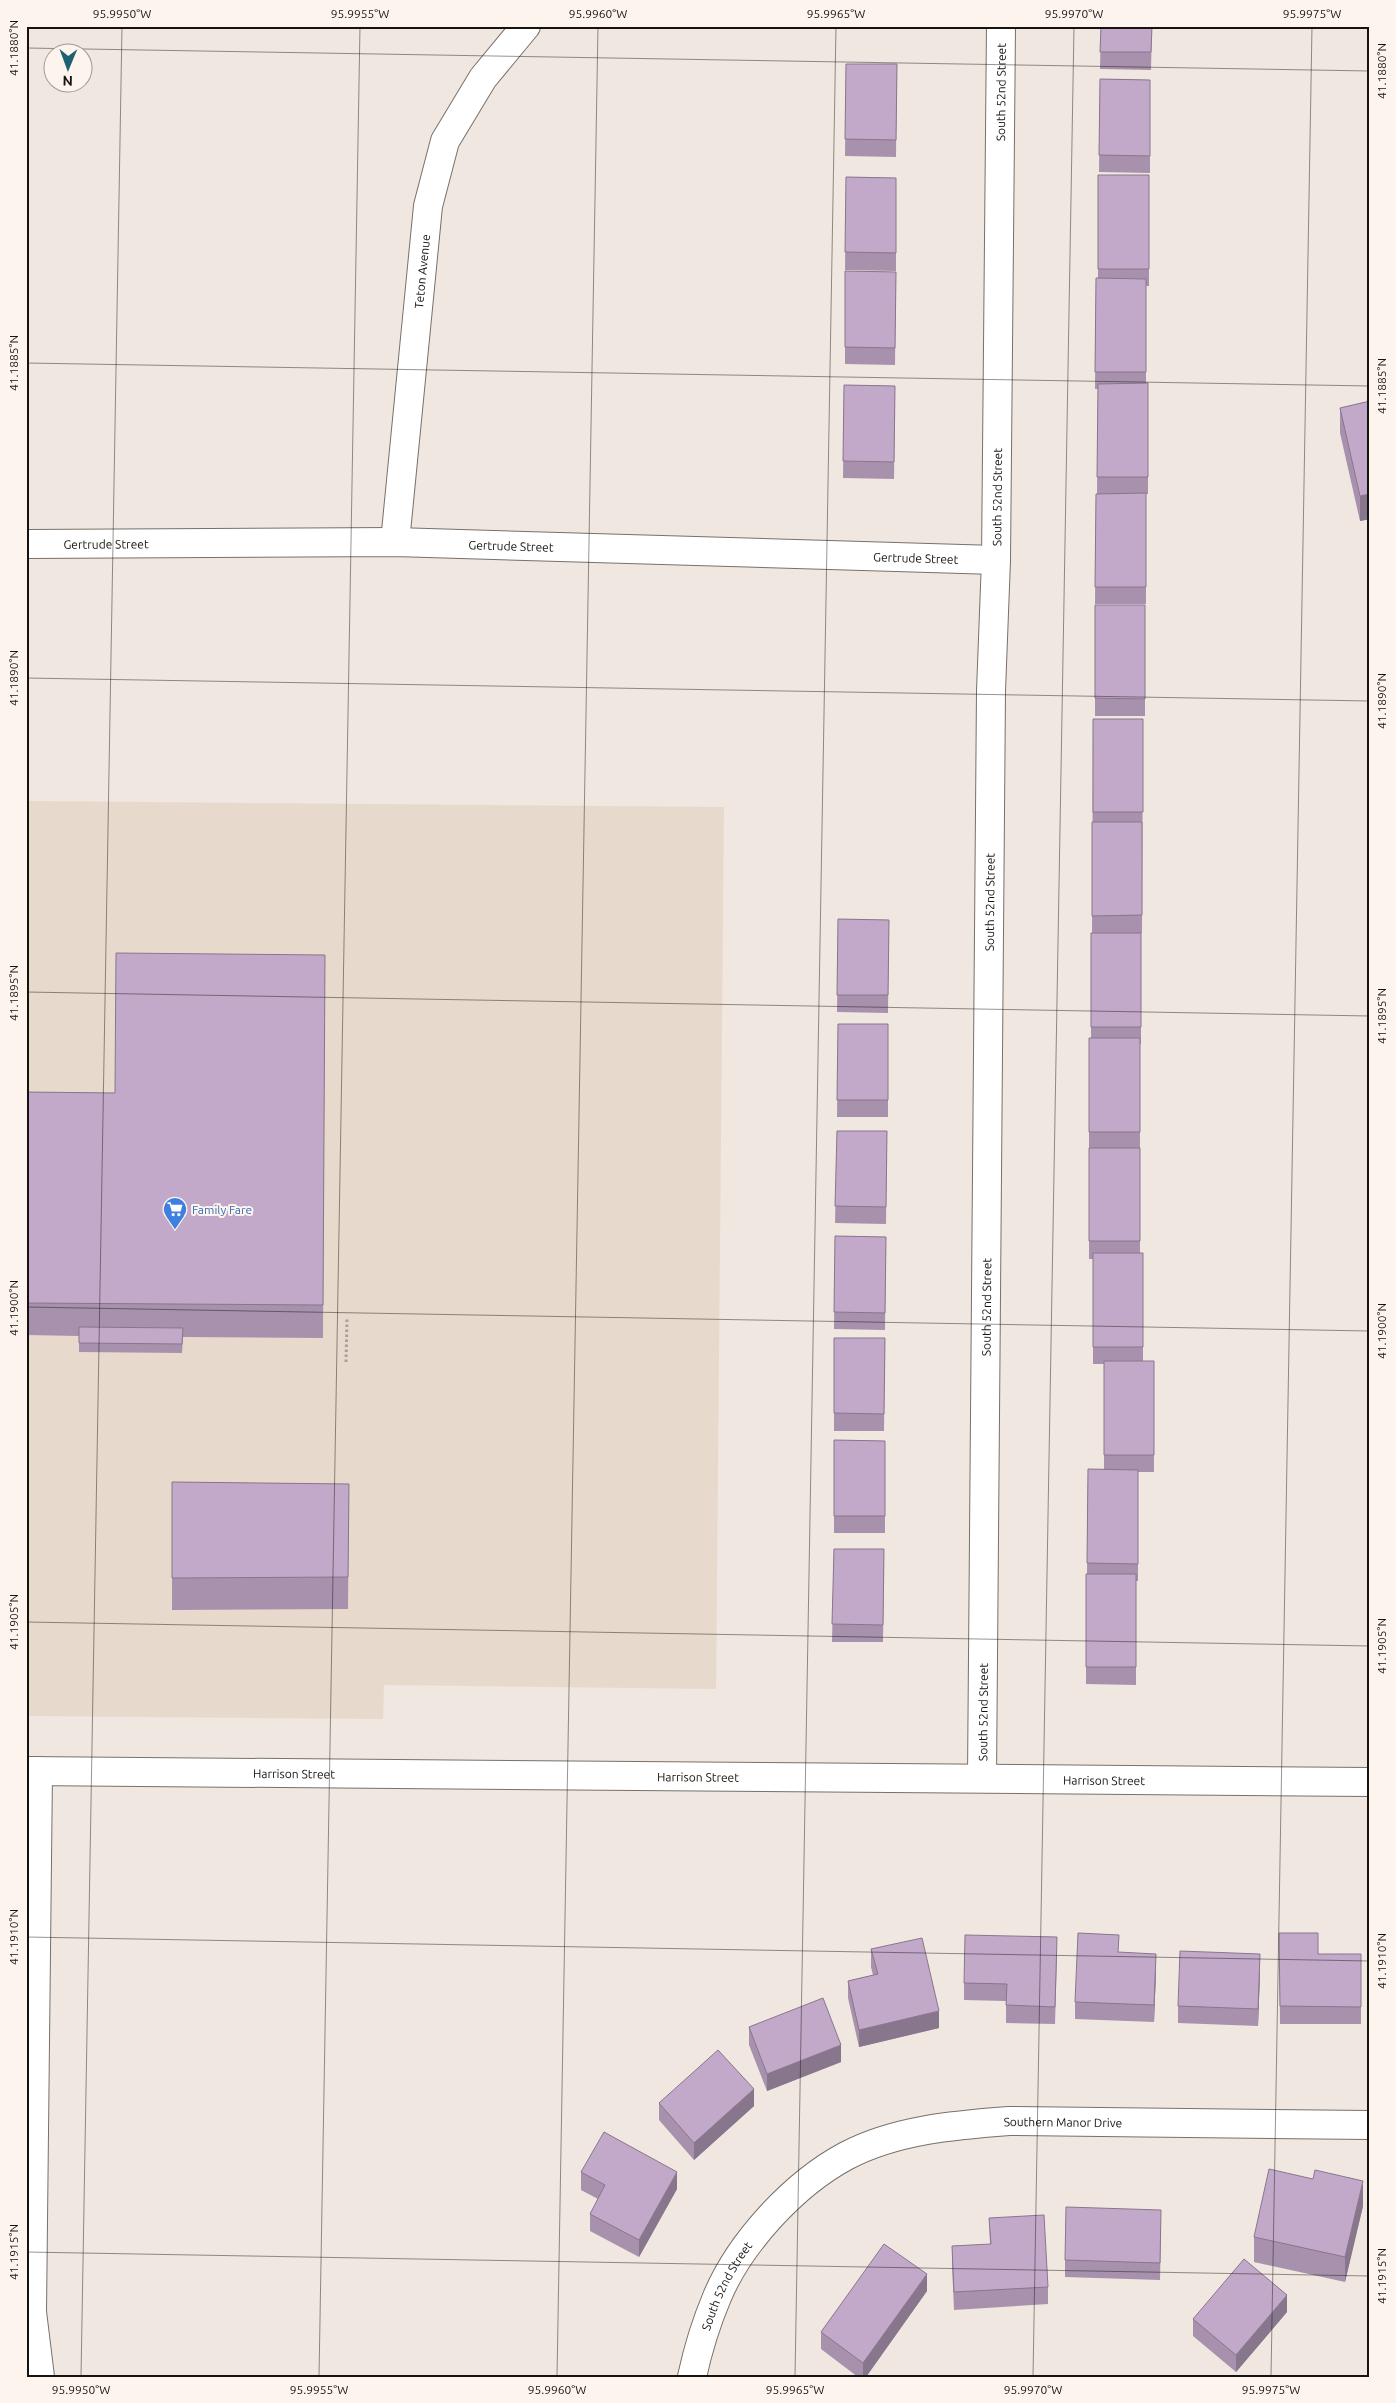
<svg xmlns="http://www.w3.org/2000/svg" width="1396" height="2403" font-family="Ubuntu,sans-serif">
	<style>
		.built { fill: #e8d9cd }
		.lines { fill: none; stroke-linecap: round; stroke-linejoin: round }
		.street-casing { stroke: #78706a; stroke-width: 30 }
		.secondary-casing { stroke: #78706a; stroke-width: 30 }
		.path { stroke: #a7a19b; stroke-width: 3; stroke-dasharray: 2.5 2.5; stroke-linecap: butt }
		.street { stroke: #fff; stroke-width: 28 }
		.secondary { stroke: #fff; stroke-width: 28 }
		.wall { fill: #a891ad }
		.shaded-wall { fill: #88768d }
		.building { fill: #c3a9c9; stroke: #88768d }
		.ticks { fill: none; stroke: #151310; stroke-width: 1; stroke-opacity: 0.45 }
		.labels { text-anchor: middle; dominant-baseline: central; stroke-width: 4; stroke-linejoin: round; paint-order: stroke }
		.street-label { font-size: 12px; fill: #151310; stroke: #fdf4ed }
		.shop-label { font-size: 12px; fill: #366cbe; stroke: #fdf4ed; text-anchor: start }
		.neatline { fill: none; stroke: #151310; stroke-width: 2 }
		.ticks-label { font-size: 12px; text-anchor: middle; fill: #151310 }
	</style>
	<rect width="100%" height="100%" fill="#efe7e0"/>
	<path class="built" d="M 26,801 L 724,807 L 716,1689 L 384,1685 L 383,1719 L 26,1716 Z"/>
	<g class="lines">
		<g class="street-casing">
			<g id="street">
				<path id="s1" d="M 395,542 L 428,206 L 445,141 L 483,78 L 526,26"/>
				<path id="s2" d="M 26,544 L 395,542 L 996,560"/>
				<path d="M 38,1771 L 32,2312 L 40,2377"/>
				<path id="s3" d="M 982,1778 L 991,691 L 996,560 L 1001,26"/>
				<path id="s4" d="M 692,2377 C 698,2349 706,2323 717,2297 C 740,2242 794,2184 846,2156 C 895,2130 955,2125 1009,2121 L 1370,2125"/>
			</g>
		</g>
		<g class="secondary-casing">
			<g id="secondary">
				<path id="s5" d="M 26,1771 L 1370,1782"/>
			</g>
		</g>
		<path class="path" d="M 346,1362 L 347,1319"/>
		<use href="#street" class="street"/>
		<use href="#secondary" class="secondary"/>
	</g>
	<path class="wall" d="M 1101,26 L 1152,26 L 1151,70 L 1100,69 Z
		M 846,64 L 897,64 L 896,157 L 845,156 Z
		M 1100,79 L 1150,80 L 1150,173 L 1099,172 Z
		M 1098,175 L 1149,175 L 1149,286 L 1146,286 L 1146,383 L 1148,400 L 1148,494 L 1146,494 L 1146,604 L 1095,604 L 1096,494 L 1097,494 L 1098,389 L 1095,389 L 1096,278 L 1098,278 Z
		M 846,177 L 896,178 L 896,271 L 845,270 Z
		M 845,271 L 896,272 L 895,365 L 845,364 Z
		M 844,385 L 895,386 L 894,479 L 843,478 Z
		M 1370,401 L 1370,519 L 1360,521 L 1340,433 L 1340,408 Z
		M 1095,605 L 1145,605 L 1145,716 L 1095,716 Z
		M 1093,719 L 1143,719 L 1142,933 L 1092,933 Z
		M 838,919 L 889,920 L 888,1013 L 837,1012 Z
		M 1091,933 L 1141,933 L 1141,1044 L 1140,1044 L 1140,1253 L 1143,1253 L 1143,1361 L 1154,1361 L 1154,1472 L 1138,1472 L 1138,1581 L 1136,1581 L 1136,1685 L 1086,1684 L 1086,1574 L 1087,1574 L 1088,1469 L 1104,1469 L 1104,1364 L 1093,1364 L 1093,1259 L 1089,1259 L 1089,1038 L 1091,1038 Z
		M 325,955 L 323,1338 L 183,1337 L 182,1353 L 79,1352 L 79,1336 L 26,1335 L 26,1092 L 115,1093 Z
		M 838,1024 L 888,1024 L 888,1117 L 837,1117 Z
		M 837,1131 L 887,1131 L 886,1224 L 835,1223 Z
		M 835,1236 L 886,1237 L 885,1330 L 834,1329 Z
		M 834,1338 L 885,1338 L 884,1431 L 834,1431 Z
		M 834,1440 L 885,1441 L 885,1533 L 834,1533 Z
		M 172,1482 L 349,1484 L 348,1609 L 172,1610 Z
		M 834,1549 L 884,1549 L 883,1642 L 832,1642 Z
		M 1279,1933 L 1318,1954 L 1361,1954 L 1361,2024 L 1280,2024 Z
		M 871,1949 L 939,2028 L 859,2047 L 848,1998 L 848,1981 L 873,1975 L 871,1967 Z
		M 1118,1953 L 1156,1971 L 1154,2022 L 1075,2019 L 1075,2002 Z
		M 1057,1954 L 1055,2024 L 1006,2023 L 1006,2001 L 964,2000 L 964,1983 Z
		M 1260,1972 L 1258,2026 L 1178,2023 L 1178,2006 Z
		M 749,2027 L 841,2062 L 767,2091 L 749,2045 Z
		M 659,2103 L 754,2106 L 694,2160 L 659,2120 Z
		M 581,2172 L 677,2189 L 639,2257 L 590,2231 L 590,2214 L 598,2199 L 581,2190 Z
		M 1363,2206 L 1345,2282 L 1254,2262 L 1254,2237 Z
		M 989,2218 L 1048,2287 L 1048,2304 L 954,2310 L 952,2264 L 952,2246 L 990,2245 Z
		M 1161,2228 L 1160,2280 L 1065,2277 L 1065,2260 Z
		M 927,2291 L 866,2377 L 858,2377 L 821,2349 L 821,2332 Z
		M 1287,2312 L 1236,2372 L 1193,2336 L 1193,2319 Z"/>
	<path class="shaded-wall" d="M 1370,494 L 1370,519 L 1360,521 L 1360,496 Z
		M 1156,1954 L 1156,1971 L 1154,2022 L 1154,2005 Z
		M 1260,1954 L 1260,1972 L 1258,2026 L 1258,2009 Z
		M 939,2011 L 939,2028 L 859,2047 L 859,2030 Z
		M 841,2045 L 841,2062 L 767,2091 L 767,2074 Z
		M 754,2089 L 754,2106 L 694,2160 L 694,2143 Z
		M 677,2172 L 677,2189 L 639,2257 L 639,2240 Z
		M 1363,2181 L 1363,2206 L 1345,2282 L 1345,2257 Z
		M 927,2274 L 927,2291 L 866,2377 L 863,2377 L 863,2363 Z
		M 1287,2295 L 1287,2312 L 1236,2372 L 1236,2355 Z"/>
	<path class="building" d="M 1101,26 L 1152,26 L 1151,52 L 1100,52 Z
		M 846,64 L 897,64 L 896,140 L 845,139 Z
		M 1100,79 L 1150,80 L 1150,156 L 1099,155 Z
		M 1098,175 L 1149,175 L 1149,269 L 1098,269 Z
		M 846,177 L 896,178 L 896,253 L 845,252 Z
		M 845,271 L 896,272 L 895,348 L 845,347 Z
		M 1096,278 L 1146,279 L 1146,372 L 1095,372 Z
		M 1148,383 L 1148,477 L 1097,477 L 1098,384 Z
		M 844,385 L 895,386 L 894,462 L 843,461 Z
		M 1370,401 L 1370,494 L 1360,496 L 1340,408 Z
		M 1146,493 L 1146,587 L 1095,587 L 1096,494 Z
		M 1095,605 L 1145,605 L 1145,699 L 1095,698 Z
		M 1093,719 L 1143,719 L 1143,812 L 1093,812 Z
		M 1092,822 L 1142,822 L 1142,915 L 1092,916 Z
		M 838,919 L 889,920 L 888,995 L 837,995 Z
		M 1091,933 L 1141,933 L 1141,1027 L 1091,1027 Z
		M 116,953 L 325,955 L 323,1305 L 26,1303 L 26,1092 L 115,1093 Z
		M 838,1024 L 888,1024 L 888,1100 L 837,1100 Z
		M 1089,1038 L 1140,1038 L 1140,1132 L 1089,1132 Z
		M 837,1131 L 887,1131 L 886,1207 L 835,1206 Z
		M 1089,1148 L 1140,1148 L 1140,1241 L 1089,1241 Z
		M 835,1236 L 886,1237 L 885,1313 L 834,1312 Z
		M 1093,1253 L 1143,1253 L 1143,1347 L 1093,1347 Z
		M 79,1327 L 183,1328 L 182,1344 L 79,1343 Z
		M 834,1338 L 885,1338 L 884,1414 L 834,1413 Z
		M 1104,1361 L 1154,1361 L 1154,1455 L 1104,1455 Z
		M 834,1440 L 885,1441 L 885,1516 L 834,1516 Z
		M 1088,1469 L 1138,1470 L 1138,1564 L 1087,1563 Z
		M 172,1482 L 349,1484 L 348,1577 L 172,1578 Z
		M 834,1549 L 884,1549 L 883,1625 L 832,1624 Z
		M 1086,1574 L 1136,1574 L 1136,1667 L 1086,1667 Z
		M 1078,1933 L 1119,1935 L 1118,1952 L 1156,1954 L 1154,2005 L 1075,2002 Z
		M 1279,1933 L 1318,1933 L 1318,1954 L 1361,1954 L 1361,2007 L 1280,2006 Z
		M 965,1935 L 1057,1937 L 1055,2007 L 1006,2005 L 1007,1984 L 964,1983 Z
		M 922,1938 L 939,2011 L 859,2030 L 848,1981 L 878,1974 L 871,1949 Z
		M 1180,1951 L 1260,1954 L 1258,2009 L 1178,2006 Z
		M 823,1998 L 841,2045 L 767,2074 L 749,2027 Z
		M 718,2050 L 754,2089 L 694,2143 L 659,2103 Z
		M 604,2132 L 677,2172 L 639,2240 L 590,2214 L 605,2185 L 581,2172 Z
		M 1269,2169 L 1313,2179 L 1315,2170 L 1363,2181 L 1345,2257 L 1254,2237 Z
		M 1066,2207 L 1161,2210 L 1160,2263 L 1065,2260 Z
		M 1044,2215 L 1048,2287 L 954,2292 L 952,2246 L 991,2244 L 989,2218 Z
		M 884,2244 L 927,2274 L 863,2363 L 821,2332 Z
		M 1244,2259 L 1287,2295 L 1236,2355 L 1193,2319 Z"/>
	<path class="ticks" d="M 26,48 L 1370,71M 26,363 L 1370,386M 26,678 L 1370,701M 26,992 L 1370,1016M 26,1307 L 1370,1331M 26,1622 L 1370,1646M 26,1937 L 1370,1961M 26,2252 L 1370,2276M 81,2377 L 122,26M 319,2377 L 360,26M 557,2377 L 598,26M 795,2377 L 836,26M 1033,2377 L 1074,26M 1271,2377 L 1312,26"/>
	<defs>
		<g id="supermarket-pin" transform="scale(1.25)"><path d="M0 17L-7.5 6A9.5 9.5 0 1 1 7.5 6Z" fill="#3f7fe0" stroke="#fdf4ed"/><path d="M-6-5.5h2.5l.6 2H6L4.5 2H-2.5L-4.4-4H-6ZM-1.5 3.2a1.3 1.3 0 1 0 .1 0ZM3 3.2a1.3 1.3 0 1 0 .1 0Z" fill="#fff"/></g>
	</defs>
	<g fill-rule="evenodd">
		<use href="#supermarket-pin" x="175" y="1209"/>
	</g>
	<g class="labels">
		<g class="street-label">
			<text stroke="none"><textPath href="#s3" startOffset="1686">South 52nd Street</textPath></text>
			<text stroke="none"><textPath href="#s1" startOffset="272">Teton Avenue</textPath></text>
			<text stroke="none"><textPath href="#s3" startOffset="1281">South 52nd Street</textPath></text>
			<text stroke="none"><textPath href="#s2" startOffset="80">Gertrude Street</textPath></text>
			<text stroke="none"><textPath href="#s2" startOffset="485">Gertrude Street</textPath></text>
			<text stroke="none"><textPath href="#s2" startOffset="890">Gertrude Street</textPath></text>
			<text stroke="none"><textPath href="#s3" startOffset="876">South 52nd Street</textPath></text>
			<text stroke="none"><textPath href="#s3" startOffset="471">South 52nd Street</textPath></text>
			<text stroke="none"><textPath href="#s3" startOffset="66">South 52nd Street</textPath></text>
			<text stroke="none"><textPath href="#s5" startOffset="268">Harrison Street</textPath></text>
			<text stroke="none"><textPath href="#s5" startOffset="672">Harrison Street</textPath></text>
			<text stroke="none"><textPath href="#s5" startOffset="1078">Harrison Street</textPath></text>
			<text stroke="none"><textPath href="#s4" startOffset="500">Southern Manor Drive</textPath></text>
			<text stroke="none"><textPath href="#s4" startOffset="98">South 52nd Street</textPath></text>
		</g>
		<g class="shop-label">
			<text x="192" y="1209">Family Fare</text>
		</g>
	</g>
	<rect width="1396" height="2403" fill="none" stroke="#fdf4ed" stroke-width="55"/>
	<g transform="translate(68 68) rotate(181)"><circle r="24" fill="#fdf4ed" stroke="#a09a95"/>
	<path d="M0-4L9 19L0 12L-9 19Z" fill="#1f6074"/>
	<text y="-8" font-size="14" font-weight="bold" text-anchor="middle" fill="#151310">N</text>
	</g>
	<rect x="28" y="28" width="1340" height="2348" class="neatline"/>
	<g class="ticks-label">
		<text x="122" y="18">95.9950°W</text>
		<text x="360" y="18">95.9955°W</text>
		<text x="598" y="18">95.9960°W</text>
		<text x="836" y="18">95.9965°W</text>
		<text x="1074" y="18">95.9970°W</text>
		<text x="1312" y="18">95.9975°W</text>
		<text transform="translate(14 48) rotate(-90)" y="4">41.1880°N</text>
		<text transform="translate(1382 71) rotate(-90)" y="4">41.1880°N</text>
		<text transform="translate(14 363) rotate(-90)" y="4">41.1885°N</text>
		<text transform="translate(1382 386) rotate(-90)" y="4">41.1885°N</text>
		<text transform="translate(14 678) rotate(-90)" y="4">41.1890°N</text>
		<text transform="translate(1382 701) rotate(-90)" y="4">41.1890°N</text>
		<text transform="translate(14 993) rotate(-90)" y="4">41.1895°N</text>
		<text transform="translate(1382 1016) rotate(-90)" y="4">41.1895°N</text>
		<text transform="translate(14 1308) rotate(-90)" y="4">41.1900°N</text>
		<text transform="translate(1382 1331) rotate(-90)" y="4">41.1900°N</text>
		<text transform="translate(14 1622) rotate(-90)" y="4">41.1905°N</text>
		<text transform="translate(1382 1646) rotate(-90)" y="4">41.1905°N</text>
		<text transform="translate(14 1937) rotate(-90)" y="4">41.1910°N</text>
		<text transform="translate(1382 1961) rotate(-90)" y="4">41.1910°N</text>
		<text transform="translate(14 2252) rotate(-90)" y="4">41.1915°N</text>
		<text transform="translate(1382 2276) rotate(-90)" y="4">41.1915°N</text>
		<text x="81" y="2394">95.9950°W</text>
		<text x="319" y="2394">95.9955°W</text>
		<text x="557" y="2394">95.9960°W</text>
		<text x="795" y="2394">95.9965°W</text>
		<text x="1033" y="2394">95.9970°W</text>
		<text x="1271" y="2394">95.9975°W</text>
	</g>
</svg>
